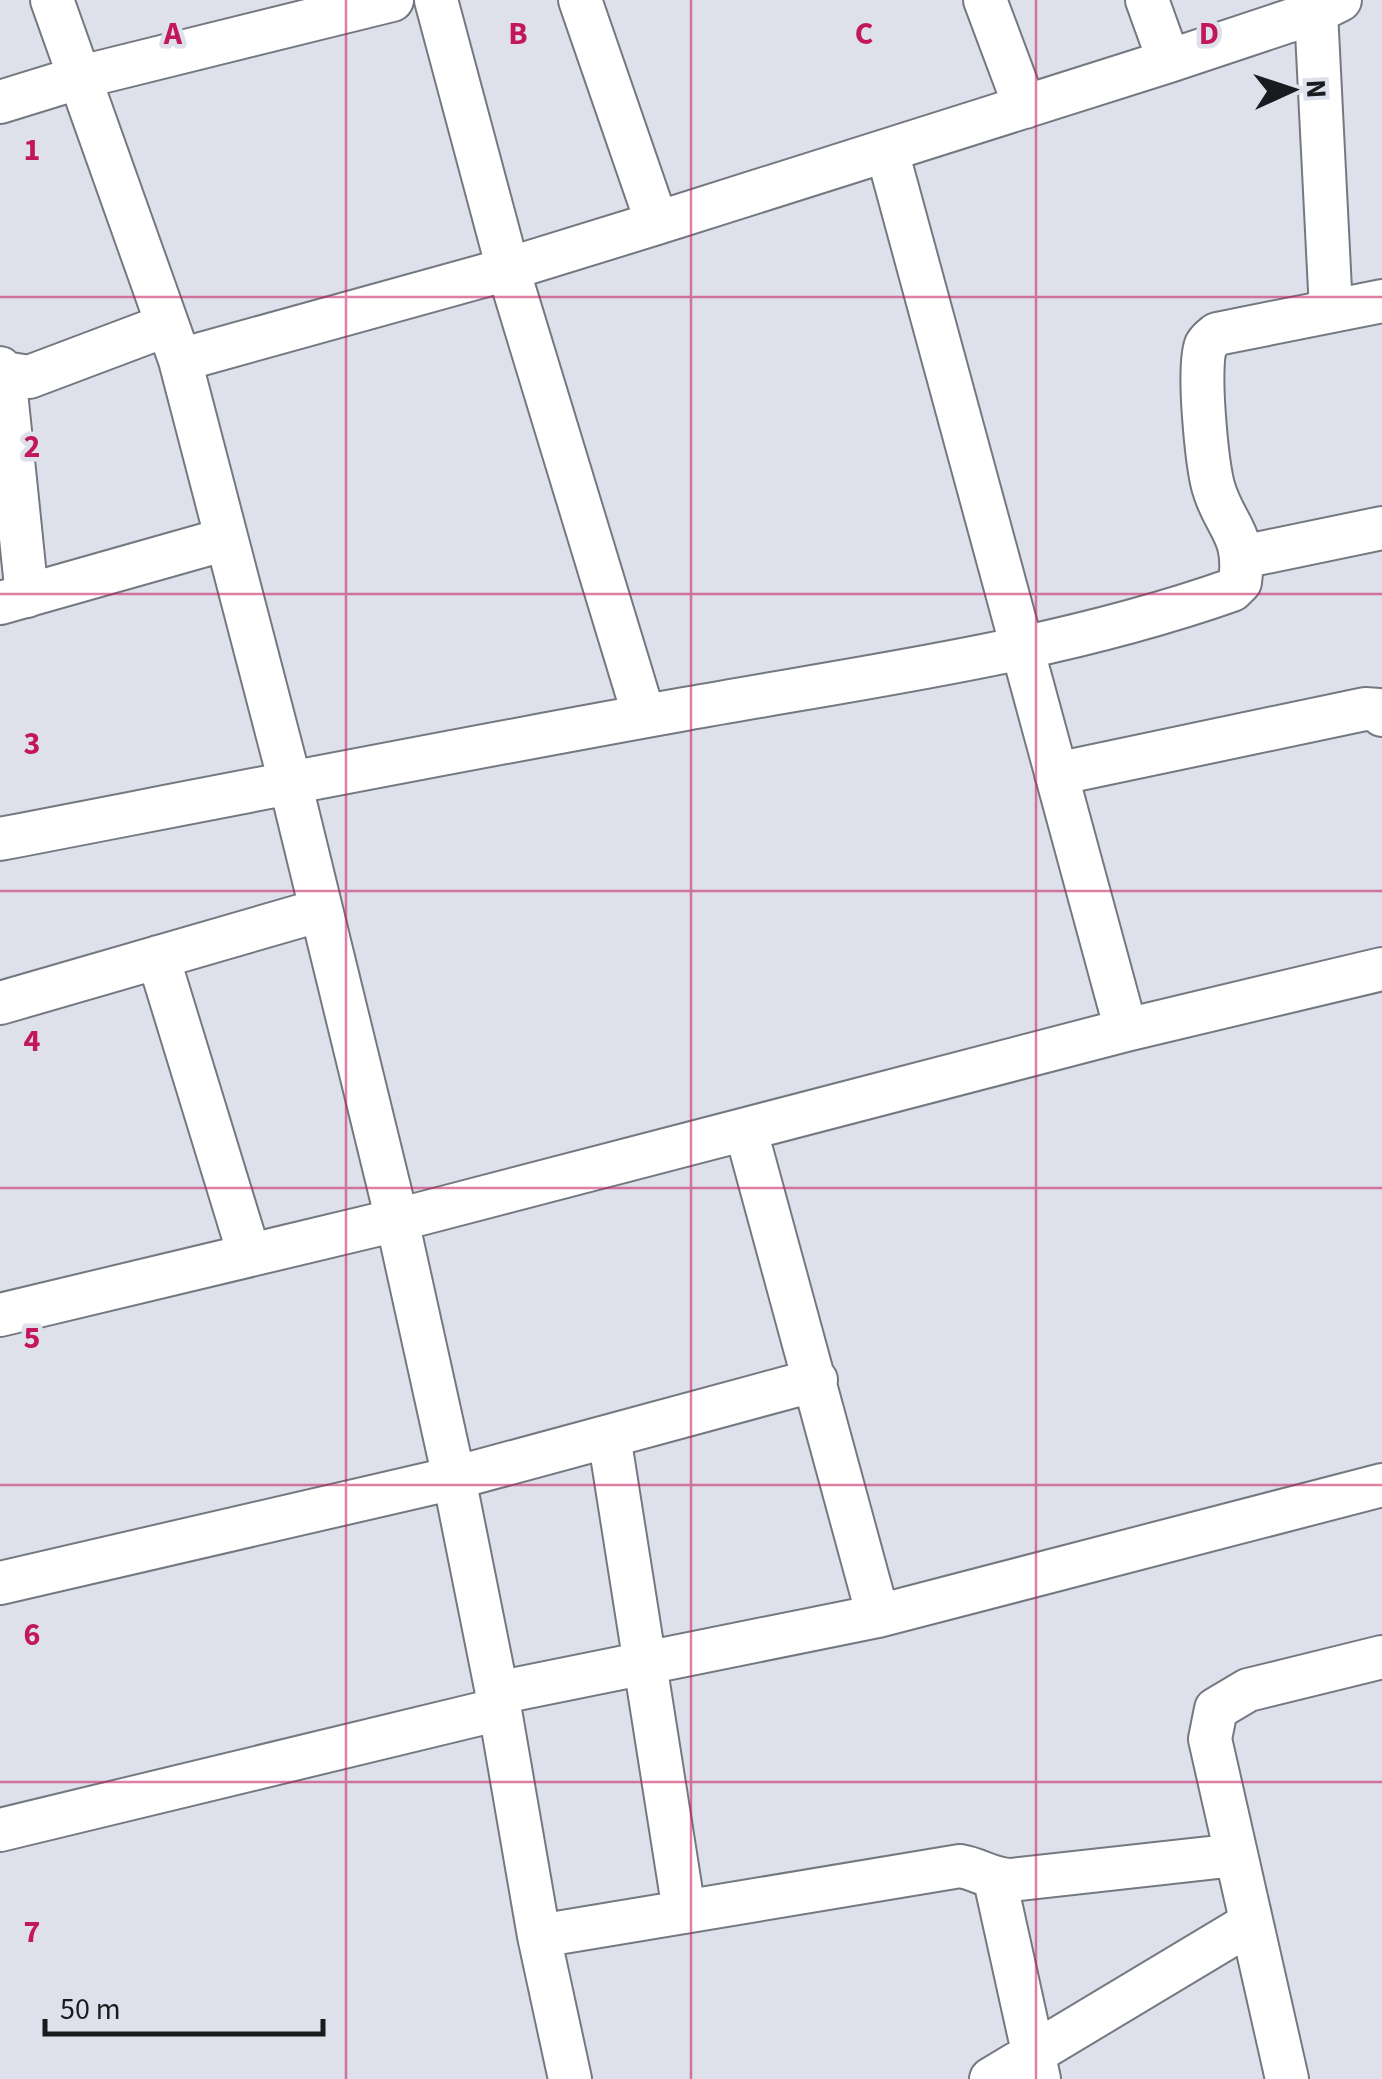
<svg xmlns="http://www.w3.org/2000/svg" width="1382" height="2079" font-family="'Source Sans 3',sans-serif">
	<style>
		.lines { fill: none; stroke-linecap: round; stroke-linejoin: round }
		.street-casing { stroke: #747880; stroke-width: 46 }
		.street { stroke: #fff; stroke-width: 42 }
		.grid { fill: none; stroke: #c2185b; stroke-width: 2.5; stroke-opacity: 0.55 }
		.grid-label { font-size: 32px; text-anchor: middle; font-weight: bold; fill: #c2185b; stroke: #dee1eb; stroke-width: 9; stroke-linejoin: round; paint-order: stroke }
	</style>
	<rect width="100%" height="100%" fill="#dee1eb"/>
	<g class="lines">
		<g class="street-casing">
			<path id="street" d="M 52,0 L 180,360 L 290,782 L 397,1220 L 454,1478 L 497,1693 L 539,1936 L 570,2079
				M 436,0 L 508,269 L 644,716
				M 580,0 L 657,223
				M 985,0 L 1025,107
				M 1147,0 L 1169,61
				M 1316,12 L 1331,310
				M 0,102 L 81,77 L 392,0
				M 887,151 L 1126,1030
				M 180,360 L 508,269 L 657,223 L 1169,61 L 1316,12 L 1340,0
				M 0,368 L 4,373 L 27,596
				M 4,373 L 29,377 L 167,325
				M 1242,557 L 1382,528
				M 0,603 L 226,539
				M 1056,774 L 1365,709 L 1379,710 L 1382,715
				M 0,839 C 228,795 456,750 685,709 C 868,676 1056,652 1232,590 L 1240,582 C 1247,533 1224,526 1213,486 C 1207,462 1197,367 1206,345 C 1209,340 1212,338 1217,334 L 1382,301
				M 158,957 L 249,1254
				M 0,1003 L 321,910
				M 746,1131 L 878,1616
				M 0,1315 L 397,1220 L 1126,1030 L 1382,969
				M 609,1436 L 684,1911
				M 0,1583 L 454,1478 L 816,1380
				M 497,1693 L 878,1616 L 1382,1485
				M 0,1830 L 500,1709
				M 995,1880 L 1039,2079
				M 539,1936 L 960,1866 C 979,1869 991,1880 1011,1880 L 1236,1855
				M 991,2079 L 1251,1923
				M 1287,2079 L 1210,1739 L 1216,1709 L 1248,1690 L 1382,1657"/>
		</g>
		<use href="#street" class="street"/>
	</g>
	<path class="grid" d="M 346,0 L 346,2079M 691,0 L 691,2079M 1036,0 L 1036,2079M 0,297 L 1382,297M 0,594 L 1382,594M 0,891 L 1382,891M 0,1188 L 1382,1188M 0,1485 L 1382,1485M 0,1782 L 1382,1782"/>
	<g class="grid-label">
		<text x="173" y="44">A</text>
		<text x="518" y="44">B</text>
		<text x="864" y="44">C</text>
		<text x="1209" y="44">D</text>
		<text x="32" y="160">1</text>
		<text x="32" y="457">2</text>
		<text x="32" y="754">3</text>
		<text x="32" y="1051">4</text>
		<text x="32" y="1348">5</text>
		<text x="32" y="1645">6</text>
		<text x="32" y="1942">7</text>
	</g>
	<g transform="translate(1292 90) rotate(87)" stroke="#dee1eb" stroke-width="8" paint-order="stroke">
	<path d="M0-8L18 38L0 25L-18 38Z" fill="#1a1b1f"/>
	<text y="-15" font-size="28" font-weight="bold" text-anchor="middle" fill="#1a1b1f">N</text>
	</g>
	<path d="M45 2019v15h278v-15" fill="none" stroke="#1a1b1f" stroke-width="5"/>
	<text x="60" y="2019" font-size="30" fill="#1a1b1f" stroke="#dee1eb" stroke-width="8" paint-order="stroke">50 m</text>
</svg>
